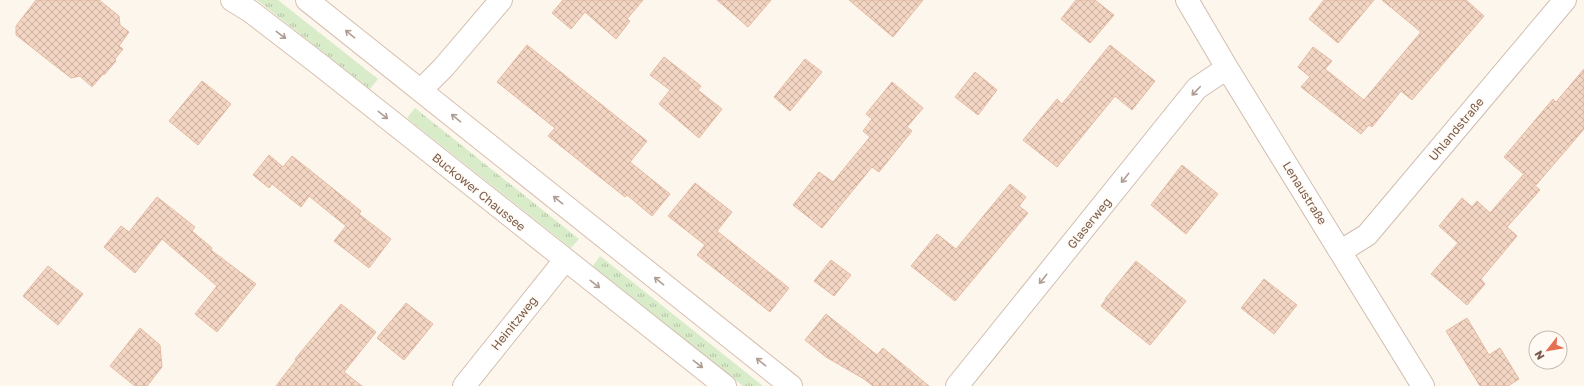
<svg xmlns="http://www.w3.org/2000/svg" width="1584" height="386" font-family="'Golos Text',sans-serif">
	<style>
		.grass { fill: url(#grass-tufts) }
		.building { fill: url(#building-cross-hatch); stroke: #e6bba3 }
		.lines { fill: none; stroke-linecap: round; stroke-linejoin: round }
		.street-casing { stroke: #d1beb0; stroke-width: 24 }
		.secondary-casing { stroke: #d6c0b0; stroke-width: 24 }
		.street { stroke: #fff; stroke-width: 22 }
		.secondary { stroke: #fff; stroke-width: 22 }
		.oneway { stroke: #af9d94 }
		.labels { text-anchor: middle; dominant-baseline: central; stroke-width: 3; stroke-linejoin: round; paint-order: stroke }
		.street-label { font-size: 12px; fill: #7a5c4d; stroke: #fffaf3 }
	</style>
	<defs>
		<pattern id="grass-tufts" width="24" height="20" patternUnits="userSpaceOnUse"><rect width="24" height="20" fill="#d8ecc9"/><path d="M3 7l-1-3M5 7V3M7 7l1-3M15 17l-1-3M17 17v-4M19 17l1-3" fill="none" stroke="#b4c2a5"/></pattern>
		<pattern id="building-cross-hatch" width="8" height="8" patternUnits="userSpaceOnUse"><rect width="8" height="8" fill="#f3d5c3"/><path d="M0 0l8 8M0 8l8-8" fill="none" stroke="#cab0a1"/></pattern>
	</defs>
	<rect width="100%" height="100%" fill="#fdf6ec"/>
	<path class="grass" d="M 257,0 L 278,0 L 378,79 L 370,89 Z
		M 415,108 L 579,239 L 571,248 L 407,118 Z
		M 600,256 L 763,386 L 743,386 L 593,266 Z"/>
	<path class="building" d="M 36,0 L 99,0 L 119,16 L 120,25 L 129,32 L 119,46 L 123,49 L 115,59 L 116,61 L 104,75 L 103,74 L 92,87 L 80,76 L 71,78 L 16,35 L 16,26 Z
		M 563,0 L 643,0 L 627,19 L 630,21 L 616,39 L 585,12 L 571,29 L 552,13 Z
		M 717,0 L 771,0 L 748,27 Z
		M 849,0 L 923,0 L 893,37 Z
		M 1076,0 L 1095,0 L 1114,15 L 1090,43 L 1061,19 Z
		M 1324,0 L 1374,0 L 1338,43 L 1309,19 Z
		M 1382,0 L 1466,0 L 1484,16 L 1412,100 L 1401,91 L 1372,127 L 1369,125 L 1361,134 L 1301,87 L 1310,77 L 1298,67 L 1313,47 L 1332,61 L 1325,69 L 1364,100 L 1421,32 Z
		M 527,45 L 647,141 L 630,162 L 670,194 L 652,216 L 627,195 L 625,197 L 548,136 L 555,128 L 497,82 Z
		M 1110,45 L 1155,81 L 1132,110 L 1115,96 L 1057,167 L 1023,140 L 1057,99 L 1062,104 Z
		M 664,57 L 701,86 L 698,90 L 722,109 L 699,138 L 659,104 L 670,90 L 650,75 Z
		M 805,59 L 822,72 L 790,111 L 774,97 Z
		M 1584,69 L 1584,129 L 1536,185 L 1504,157 L 1553,99 L 1556,102 Z
		M 975,72 L 997,90 L 978,115 L 955,97 Z
		M 202,81 L 231,104 L 198,145 L 169,121 Z
		M 892,82 L 923,108 L 907,127 L 912,131 L 879,172 L 872,167 L 822,228 L 793,205 L 819,172 L 833,182 L 870,137 L 863,131 L 872,119 L 866,114 Z
		M 269,155 L 283,167 L 292,156 L 361,211 L 359,214 L 391,239 L 369,268 L 334,241 L 346,226 L 309,196 L 301,207 L 272,184 L 269,188 L 253,175 Z
		M 1182,165 L 1218,194 L 1186,234 L 1151,205 Z
		M 1523,175 L 1540,190 L 1507,227 L 1517,236 L 1481,279 L 1485,284 L 1467,305 L 1431,274 L 1458,243 L 1439,226 L 1462,198 L 1472,207 L 1477,201 L 1490,213 Z
		M 695,183 L 732,212 L 717,231 L 789,288 L 770,312 L 697,255 L 705,245 L 668,216 Z
		M 1010,184 L 1026,197 L 1019,206 L 1028,213 L 955,301 L 911,266 L 937,234 L 956,249 Z
		M 157,197 L 195,227 L 192,231 L 212,248 L 211,250 L 256,284 L 217,332 L 195,314 L 217,286 L 162,239 L 135,273 L 104,247 L 121,226 L 129,232 Z
		M 831,260 L 851,275 L 834,296 L 814,281 Z
		M 1136,261 L 1186,301 L 1150,345 L 1101,306 L 1106,299 L 1105,299 Z
		M 48,266 L 83,294 L 58,325 L 23,296 Z
		M 1264,279 L 1297,305 L 1274,334 L 1241,308 Z
		M 406,303 L 433,324 L 404,360 L 377,338 Z
		M 341,304 L 376,332 L 344,372 L 362,386 L 276,386 L 296,360 L 295,359 Z
		M 826,314 L 877,355 L 883,348 L 929,386 L 873,386 L 864,379 L 826,357 L 805,340 Z
		M 1467,318 L 1489,355 L 1500,348 L 1519,379 L 1508,386 L 1480,386 L 1446,331 Z
		M 140,328 L 160,345 L 162,367 L 147,386 L 135,386 L 110,366 Z"/>
	<g class="lines">
		<g class="street-casing">
			<path id="street" d="M 1187,0 L 1227,68 L 1423,386
				M 421,90 L 443,68 L 501,0
				M 1341,251 L 1367,235 L 1565,0
				M 464,386 L 565,260
				M 957,386 L 1197,88 L 1227,68"/>
		</g>
		<g class="secondary-casing">
			<path id="secondary" d="M 232,0 L 250,11 L 319,64 L 725,386
				M 307,0 L 791,386"/>
		</g>
		<use href="#street" class="street"/>
		<use href="#secondary" class="secondary"/>
	</g>
	<defs><path id="oneway-shaft" d="M-6 0H5M1.5-3L5.5 0L1.5 3" fill="none" stroke-width="1.6" stroke-linecap="round" stroke-linejoin="round"/></defs>
	<g class="oneway">
		<use href="#oneway-shaft" transform="translate(350 34) rotate(-141)"/>
		<use href="#oneway-shaft" transform="translate(281 35) rotate(37)"/>
		<use href="#oneway-shaft" transform="translate(1196 91) rotate(134)"/>
		<use href="#oneway-shaft" transform="translate(383 115) rotate(38)"/>
		<use href="#oneway-shaft" transform="translate(456 118) rotate(-141)"/>
		<use href="#oneway-shaft" transform="translate(1125 178) rotate(129)"/>
		<use href="#oneway-shaft" transform="translate(558 200) rotate(-141)"/>
		<use href="#oneway-shaft" transform="translate(1043 279) rotate(129)"/>
		<use href="#oneway-shaft" transform="translate(659 281) rotate(-141)"/>
		<use href="#oneway-shaft" transform="translate(595 284) rotate(38)"/>
		<use href="#oneway-shaft" transform="translate(761 362) rotate(-141)"/>
		<use href="#oneway-shaft" transform="translate(698 364) rotate(38)"/>
	</g>
	<g class="labels">
		<g class="street-label">
			<text transform="translate(1456 129) rotate(-50)">Uhlandstraße</text>
			<text transform="translate(479 192) rotate(39)">Buckower Chaussee</text>
			<text transform="translate(1305 193) rotate(58)">Lenaustraße</text>
			<text transform="translate(1089 223) rotate(-51)">Glaserweg</text>
			<text transform="translate(514 323) rotate(-51)">Heinitzweg</text>
		</g>
	</g>
	<g transform="translate(1548 350) rotate(239)"><circle r="19" fill="#fffaf3" stroke="#cabbb1"/>
	<path d="M0-3L7 15L0 10L-7 15Z" fill="#e76f51"/>
	<text y="-6" font-size="11" font-weight="bold" text-anchor="middle" fill="#7a5c4d">N</text>
	</g>
</svg>
